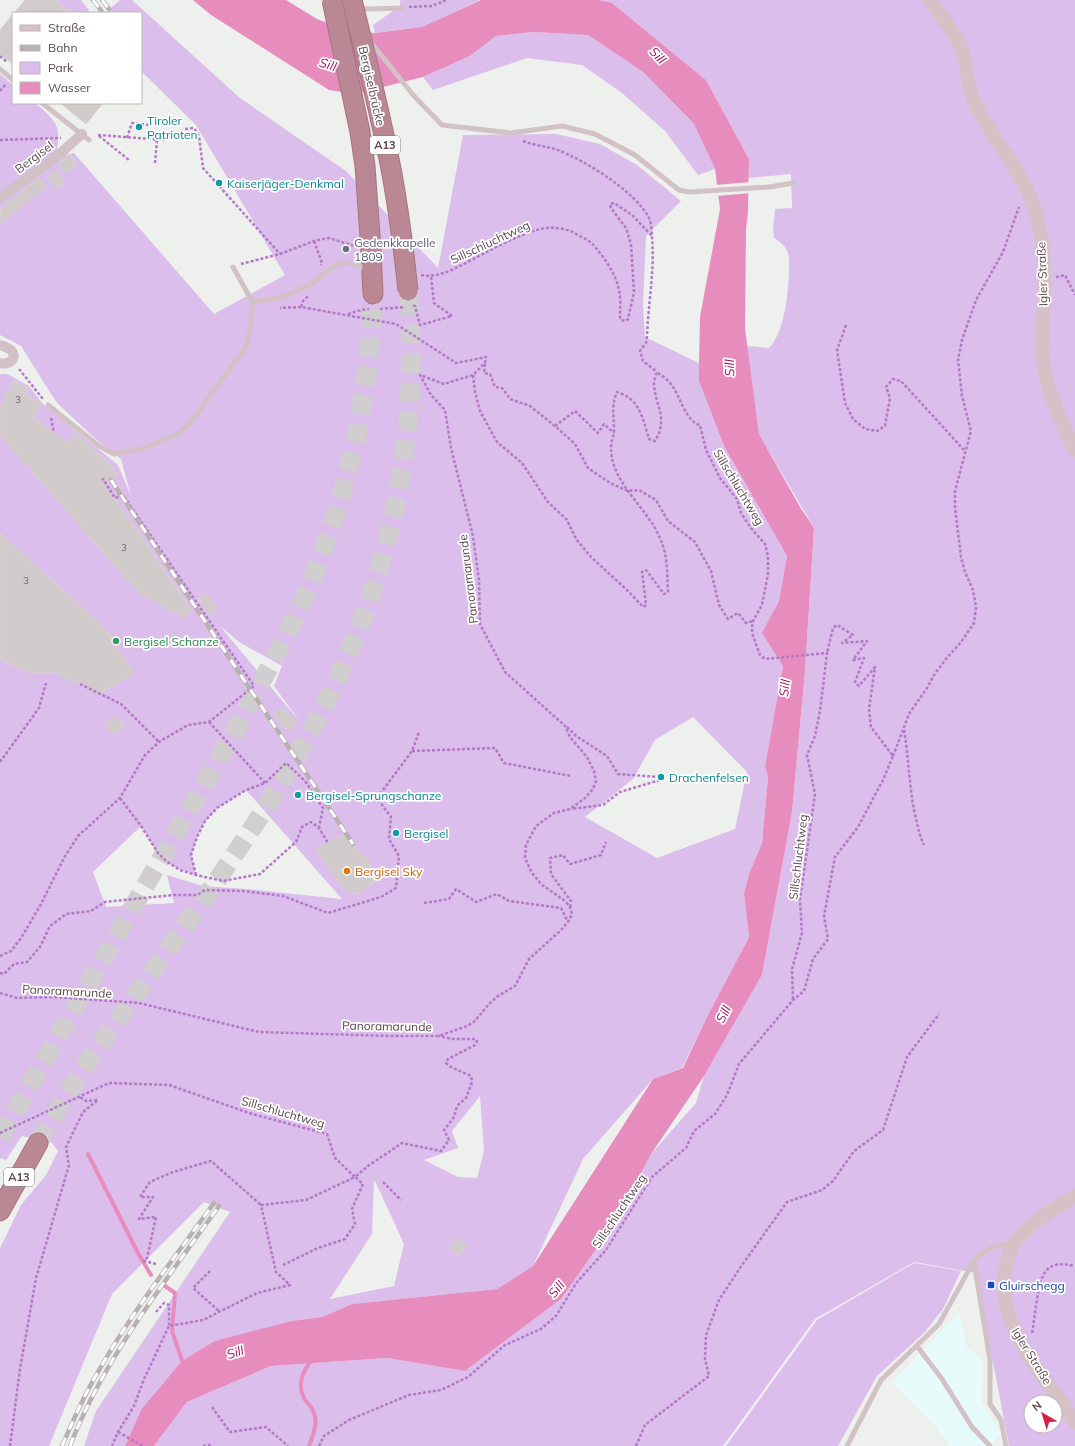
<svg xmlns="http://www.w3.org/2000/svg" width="1075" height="1446" font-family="Mulish,sans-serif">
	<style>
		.commercial { fill: #e7fbfa }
		.green { fill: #dbbeec; fill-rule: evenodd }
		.water { fill: #e78dbe }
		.pier { fill: #eef0ee }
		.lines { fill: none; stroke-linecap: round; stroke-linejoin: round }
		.stream { stroke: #e78dbe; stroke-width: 4 }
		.building { fill: #d2cbcc; stroke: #d9d2d2 }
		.highway-tunnel { stroke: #d0cece; stroke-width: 19; stroke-dasharray: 19 10; stroke-linecap: butt }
		.highway-casing { stroke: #a6737e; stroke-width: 21 }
		.path { stroke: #b578c8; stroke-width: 2.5; stroke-dasharray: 3 2; stroke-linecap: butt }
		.lane { stroke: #d2c2c6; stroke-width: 5 }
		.street { stroke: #d2c2c6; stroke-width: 10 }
		.secondary { stroke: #d6c1c6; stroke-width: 14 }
		.highway { stroke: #ba8894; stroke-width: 19 }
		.rail-casing { stroke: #b8b0b1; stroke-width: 4.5 }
		.rail { stroke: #fff; stroke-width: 3; stroke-dasharray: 9; stroke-linecap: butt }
		.highway-bridge-casing { stroke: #a6737e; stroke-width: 21; stroke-linecap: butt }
		.highway-bridge { stroke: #ba8894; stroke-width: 19 }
		.culture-dot { fill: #0f9aa8; stroke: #fff; stroke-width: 1.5 }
		.worship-dot { fill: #6b7280; stroke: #fff; stroke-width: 1.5 }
		.leisure-dot { fill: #2e9e5b; stroke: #fff; stroke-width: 1.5 }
		.food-dot { fill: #e8710a; stroke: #fff; stroke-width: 1.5 }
		.transit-dot { fill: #1a4fb4; stroke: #fff; stroke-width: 1.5 }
		.labels { text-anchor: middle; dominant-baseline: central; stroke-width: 3.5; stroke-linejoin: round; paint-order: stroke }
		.number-label { font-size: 10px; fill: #78686c }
		.shield { fill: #fff; stroke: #8c7e82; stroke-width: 1 }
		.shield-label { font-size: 11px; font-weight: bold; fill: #5a474c }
		.street-label { font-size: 12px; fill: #5a474c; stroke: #fff }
		.culture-label { font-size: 12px; fill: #0d838f; stroke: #fff; text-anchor: start }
		.worship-label { font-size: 12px; fill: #5b616d; stroke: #fff; text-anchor: start }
		.leisure-label { font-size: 12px; fill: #27864d; stroke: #fff; text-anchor: start }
		.food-label { font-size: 12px; fill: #c56008; stroke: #fff; text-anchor: start }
		.transit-label { font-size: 12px; fill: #164399; stroke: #fff; text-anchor: start }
		.water-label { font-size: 13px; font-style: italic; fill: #a01360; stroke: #fff }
	</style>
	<rect width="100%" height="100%" fill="#eef0ee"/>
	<path class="commercial" d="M 959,1312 L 967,1348 L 982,1359 L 981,1401 L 1001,1433 L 991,1446 L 950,1446 L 935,1426 L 892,1382 Z"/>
	<path class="green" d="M 56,0 L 81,0 L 91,13 L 72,13 Z
		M 120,0 L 132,0 L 240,98 L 346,171 L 438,268 L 463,135 L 556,134 L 600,144 L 637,165 L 681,201 L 646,236 L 643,304 L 645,337 L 699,363 L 699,381 L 724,446 L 787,556 L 779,601 L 763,633 L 783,666 L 765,766 L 768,777 L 762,843 L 749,874 L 744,893 L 749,937 L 706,1019 L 682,1068 L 653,1079 L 583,1159 L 533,1266 L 497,1289 L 352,1304 L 322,1317 L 292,1321 L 141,1410 L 125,1446 L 84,1446 L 96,1411 L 230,1212 L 204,1202 L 112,1294 L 49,1446 L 0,1446 L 0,1248 L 21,1205 L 46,1175 L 58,1151 L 52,1143 L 22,1136 L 6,1160 L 0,1158 L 0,374 L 7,374 L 29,386 L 43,404 L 118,465 L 131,496 L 121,459 L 100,443 L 58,404 L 51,394 L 21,346 L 0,335 L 0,74 L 13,85 L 13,103 L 35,103 C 59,123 61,126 56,157 L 74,153 L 214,314 L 285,275 L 196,125 L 141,71 L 141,13 L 105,13 ZM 220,626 L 239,642 L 282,666 L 274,686 L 300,722 ZM 693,717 L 747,772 L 735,829 L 657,858 L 585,817 L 633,779 L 655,740 ZM 246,790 L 342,899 L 246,889 L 203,886 L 167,875 L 174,903 L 106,907 L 93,872 L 141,826 C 147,834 152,844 158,853 C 167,865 182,870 196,875 L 191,855 L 197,837 L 205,821 L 217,808 ZM 480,1096 L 484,1151 L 477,1178 L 458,1177 L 424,1160 L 458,1148 L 452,1131 ZM 374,1179 L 404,1244 L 394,1286 L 330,1299 L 372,1234 Z
		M 400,0 L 480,0 L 422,27 L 375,33 L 373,25 L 400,6 Z
		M 599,0 L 1075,0 L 1075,1446 L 1009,1446 L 976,1273 L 914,1262 L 815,1319 L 723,1446 L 154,1446 L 187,1402 L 271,1366 L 387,1358 L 465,1371 L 561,1299 L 616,1221 L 651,1154 L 696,1103 L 704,1076 L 762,975 L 792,812 L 805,671 L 814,528 L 759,434 L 747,346 L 769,348 C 785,332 788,293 789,272 C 789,266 790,259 788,253 C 787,247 779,241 774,238 L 773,229 L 775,209 L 792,208 L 791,174 L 749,178 L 749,159 L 706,80 L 612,3 ZM 1031,1402 L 1055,1402 L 1055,1426 L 1031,1426 Z
		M 533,32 L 588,35 L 643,72 L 694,124 L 715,169 L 698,175 L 665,131 L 622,93 L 582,65 L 527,58 L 433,90 L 423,77 L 470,56 L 496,36 Z
		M 914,1263 L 961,1271 L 943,1309 L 925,1332 L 877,1376 L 838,1446 L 726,1446 L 817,1320 Z"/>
	<path class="water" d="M 193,0 L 286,0 L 317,19 L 347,30 L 375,33 L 422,27 L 481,0 L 599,0 L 612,3 L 706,80 L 749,159 L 748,211 L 746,229 L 745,328 L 759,434 L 800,507 L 814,528 L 805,671 L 792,812 L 762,975 L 704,1076 L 651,1154 L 616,1221 L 561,1299 L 465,1371 L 387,1358 L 271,1366 L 187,1402 L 154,1446 L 125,1446 L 141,1410 L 182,1361 L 215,1341 L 292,1321 L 322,1317 L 352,1304 L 497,1289 L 533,1266 L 653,1079 L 683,1068 L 706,1019 L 749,937 L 744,893 L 749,874 L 762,843 L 768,777 L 765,766 L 783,666 L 762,633 L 779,601 L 787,556 L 724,446 L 699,381 L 699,363 L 700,317 L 720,209 L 715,169 L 694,124 L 643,72 L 588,35 L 533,32 L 496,36 L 470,56 L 423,77 L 355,94 L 329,90 L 211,15 Z"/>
	<path class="pier" d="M 751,182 L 751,193 L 716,196 L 715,185 Z"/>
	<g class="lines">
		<path class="stream" d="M 88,1154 L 138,1253 L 151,1275
			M 165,1286 L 175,1293 L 172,1331 L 184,1366
			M 309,1446 C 313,1436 318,1423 314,1413 C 311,1404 306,1403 304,1398 C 297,1385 303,1371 311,1361"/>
	</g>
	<path class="building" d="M 25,0 L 56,0 L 72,13 L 14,13 Z
		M 13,14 L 13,64 L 0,54 L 0,30 Z
		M 60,103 L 103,103 L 86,124 Z
		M 70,154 L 77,164 L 65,173 L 58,164 Z
		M 56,170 L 66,183 L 57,189 L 47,177 Z
		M 39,178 L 46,187 L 0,223 L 0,209 Z
		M 13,381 L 29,388 L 25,395 L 41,403 L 33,418 L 70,444 L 75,432 L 119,474 L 105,484 L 191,609 L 185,618 L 140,594 L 0,435 L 0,408 Z
		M 0,533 L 105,628 L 134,673 L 100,694 L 56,673 L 30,673 L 0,659 Z
		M 207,594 L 217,609 L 209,615 L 198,599 Z
		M 281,707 L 297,723 L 289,731 L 273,715 Z
		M 114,715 L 125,725 L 114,734 L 105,725 Z
		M 343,835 L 367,859 L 375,872 L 375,880 L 360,894 L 351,893 L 343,887 L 326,865 L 316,848 Z
		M 459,1238 L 467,1247 L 457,1256 L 449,1248 Z"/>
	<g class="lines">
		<path class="highway-tunnel" d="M 0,1137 L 240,722 L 287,634 L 310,586 L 337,511 L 356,439 L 368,368 L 373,294
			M 38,1143 C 51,1121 64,1099 77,1078 C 89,1059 103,1041 116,1023 C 183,927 256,832 312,729 C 385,595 422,444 408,291"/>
		<g class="highway-casing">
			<path id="highway" d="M 371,250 L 373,294
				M 0,1211 L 38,1143"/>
		</g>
		<path class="path" d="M 409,7 L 432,6 L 446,0
			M 0,56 L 7,62
			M 0,91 L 6,84
			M 98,135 L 164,140 L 185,129 L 194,128 L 199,136 L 203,168 L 280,254
			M 99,136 L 129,160
			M 127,138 L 132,123 L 149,125
			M 0,140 L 61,138
			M 523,141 C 533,145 544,146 555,149 C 583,159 633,190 648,216 C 651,221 652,231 652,237 C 655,270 648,304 647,337 L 646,343 L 640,351 L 643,361 L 657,372
			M 155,163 L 157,140
			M 314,241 L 322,263 L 321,265
			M 241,264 L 280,254 L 314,241 L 329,238 L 355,246
			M 421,275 C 436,278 450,271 464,264 C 485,253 525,230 547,228 C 557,227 568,229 576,234 C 584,238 591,241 596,248 C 606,260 616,275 619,290 C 621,299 620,308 620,317 L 621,320 L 626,321 L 628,319 L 634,292 L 631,244 L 626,228 L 611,208 L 610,204 L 614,203 L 632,215 L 652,236
			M 1056,277 L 1065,275 L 1075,295
			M 413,306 L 415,306 L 420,325 L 452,316 L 434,303 L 431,276
			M 301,307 L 303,301 L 308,296
			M 380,309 L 405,307
			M 348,314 L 361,310 L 369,309
			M 846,325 L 837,350 L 845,403 L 853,419 L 865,429 L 877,431 L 885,426 L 890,398 L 886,387 L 893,379 L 901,381 L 964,450
			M 485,364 L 484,373 L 490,374 L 495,387 L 502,388 L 510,399 L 530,406 L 555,426 L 575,444 L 588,468 L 610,483 L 628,491 L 639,490 L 656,500 L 668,521 L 695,542 L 711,571 L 719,605 L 728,619 L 738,613 L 746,623 L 753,621
			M 19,369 L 43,399
			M 473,375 L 475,392 L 480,411 L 497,442 L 522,463 L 548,502 L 567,520 L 576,539 L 591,557 L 628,591 L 643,607 L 646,605 L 642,572 L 646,570 L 664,594 L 668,592 C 667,573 668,554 659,536 C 645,505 610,482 611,446 C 611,441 614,436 614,431 C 614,417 611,405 617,392 C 621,394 626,395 629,398 C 641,406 645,426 649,439 L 655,441 C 669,418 655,406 654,384 C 653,381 656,376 657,372 C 662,376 670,381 673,387 C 680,397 687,423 700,425 L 706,450 L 720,478 L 737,499 L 741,513 L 751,528 L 765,544 L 768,556 L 768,574 L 762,605 L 753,621 L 752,627 L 752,633 L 760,655 L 765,659 L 827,653 L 820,711 L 815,736 L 807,755 L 815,794 L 800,900 L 802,933 L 792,969 L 793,1000
			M 51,418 L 54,433
			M 555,426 L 575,411 L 598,433 L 604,424 L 614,433
			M 80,684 L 121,704 L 159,742
			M 209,722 L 265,783
			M 567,727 L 576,736 L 607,756 L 618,774 L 659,777 L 660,780 L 620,792 L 603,805 L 571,809
			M 904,730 C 909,759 909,787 915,815 C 918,826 919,835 924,845
			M 412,751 L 495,748 L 504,763 L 571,776
			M 893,756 L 909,714 L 927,688 L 934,675 L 946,659 L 961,642 L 974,623 L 976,607 L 973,590 L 965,572 L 961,557 L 955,508 L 955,491 L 971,431 L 962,396 L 958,360 L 962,340 L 976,300 L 1003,252 L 1019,207
			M 0,762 L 39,708 L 46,683
			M 120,798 L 141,826 L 158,853 L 166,861 L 180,870 L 196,875 L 223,881 L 260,874 L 296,842 L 302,827 L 311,822 L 319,828 L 328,843
			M 196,875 L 191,855 L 197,837 L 205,821 L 217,808 L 246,790 L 265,783 L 286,763 L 305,781 L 323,808 L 319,828
			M 424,903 L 449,899 L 456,889 L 476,902 L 497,894 L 509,901 L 561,908 L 568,922
			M 570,907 L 571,901 L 551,874 L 550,858 L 563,855 L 570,864 L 601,855 L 606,842
			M 0,956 L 11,951 L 21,938 L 40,906 L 64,858 L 78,836 L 120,798 L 145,755 L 159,742 L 188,725 L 209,722 L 254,686 L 123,495 L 115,498 L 103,479 L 102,480
			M 0,973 L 4,974 L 14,964 L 27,962 L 40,947 L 50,926 L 66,914 L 91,911 L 105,902 L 173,895 L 197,895 L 205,890 L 243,891 L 283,896 L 328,913 L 381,897 L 396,888 L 399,856 L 389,839 L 391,817 L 377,798 L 412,751 L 419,732
			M 0,993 L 17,998 L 55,997 L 139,1003 L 259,1032 L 390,1036 L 439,1036 L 467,1026 L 474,1022 L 489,1004 L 498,996 L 515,986 L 529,959 L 561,930 L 568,922 L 572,914 L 570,907 L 565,901 L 541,884 L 532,873 L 525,858 L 526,845 L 536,826 L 554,813 L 570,809 L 585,798 L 593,789 L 596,781 L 594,771 L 587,757 L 570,737 L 565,726 L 505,672 L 480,624 L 479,580 L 473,536 L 451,448 L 445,410 L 431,395 L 420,375 L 444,384 L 473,375 L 485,363 L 486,357 L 456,363 L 396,324 L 301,307 L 280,308
			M 0,1133 L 109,1083 L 169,1085 L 252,1114 L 327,1134 L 335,1158 L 355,1177 L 306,1200 L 261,1205 L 276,1272 L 290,1285 L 257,1293 L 203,1320 L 169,1326 L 144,1379 L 134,1406 L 118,1432 L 112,1446
			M 383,1182 L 401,1200
			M 156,1264 L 144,1261 L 147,1258 L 156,1217 L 139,1219 L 153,1197 L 140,1197 L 150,1182 L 173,1172 L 211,1161 L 261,1205
			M 283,1265 L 318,1248 L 345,1239 L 355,1224 L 352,1209 L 363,1184 L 355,1177 L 368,1166 L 402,1143 L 441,1151 L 449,1140 L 444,1130 L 454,1117 L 457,1106 L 466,1098 L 472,1082 L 471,1076 L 451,1067 L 446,1063 L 448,1059 L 475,1045 L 477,1041 L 475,1039 L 452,1039 L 439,1036
			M 210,1271 L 193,1288 L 219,1311
			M 156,1312 L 164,1303 L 169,1305 L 169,1326
			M 1032,1333 C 1034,1322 1035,1311 1037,1300 C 1041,1274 1045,1259 1075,1266
			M 212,1407 L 230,1432 L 266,1427 L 288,1446
			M 118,1432 L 143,1446
			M 10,1446 L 20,1369 L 36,1278 L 69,1165 L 66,1147 L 83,1112 L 98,1100 L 86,1101 L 80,1097
			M 203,1446 L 209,1445 L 211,1446
			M 319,1446 L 324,1436 L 349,1420 L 409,1395 L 441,1390 L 468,1377 L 505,1345 L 541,1329 L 556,1316 L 577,1282 L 606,1250 L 652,1177 L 686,1148 L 694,1131 L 715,1114 L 727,1095 L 739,1064 L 793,1000 L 804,991 L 813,959 L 828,939 L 824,916 L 835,857 L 858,827 L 883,780 L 893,756 L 871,727 L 869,709 L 875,667 L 859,686 L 855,682 L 864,658 L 853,660 L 867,641 L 842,643 L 853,635 L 837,625 L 833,628 L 827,653
			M 636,1446 L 645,1425 L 709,1376 L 705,1359 L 706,1335 L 719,1300 L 742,1265 L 787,1202 L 822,1190 L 833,1181 L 854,1151 L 883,1130 L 907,1057 L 939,1014"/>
		<path class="lane" d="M 357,8 L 371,9 L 402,8
			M 369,40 L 414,96 L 442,125 L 511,133 L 562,126 L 595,134 L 635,155 L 679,190 L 689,192 L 769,187 L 794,183
			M 0,69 L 13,80
			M 42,103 L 89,140
			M 233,267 L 252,301 C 275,301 299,293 318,279 C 327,273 332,265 343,263 C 350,262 360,266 367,268
			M 48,405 L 99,446 L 114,454 L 141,449 L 177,434 L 190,424 L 213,391 L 246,347 L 251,324 L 252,301
			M 974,1262 L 990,1360 L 990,1404 L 1001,1420 L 1006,1446
			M 917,1346 L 942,1379 L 972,1427 L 990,1446
			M 847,1446 L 881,1380 L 939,1324 L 976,1257 L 991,1248 L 1012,1242"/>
		<path class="street" d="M 0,198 L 55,158 L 82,134
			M 0,345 C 4,346 9,348 12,351 C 18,360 7,365 0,363"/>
		<path class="secondary" d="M 929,0 C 942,17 956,33 963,53 C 968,69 967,86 974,101 C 988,131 1008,155 1024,184 C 1033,201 1039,222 1042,241 C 1044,249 1043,257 1044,265 C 1045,297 1042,328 1043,359 C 1045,391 1062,422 1075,450
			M 1075,1196 C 1054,1209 1033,1221 1017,1240 C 1012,1246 1009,1255 1007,1262 C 998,1296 1010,1326 1028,1355 C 1042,1378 1061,1399 1075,1422"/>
		<use href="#highway" class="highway"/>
		<g class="rail-casing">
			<path id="rail" d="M 93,0 L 103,13
				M 102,0 L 109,9
				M 111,480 L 353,844
				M 62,1446 C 73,1421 84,1395 98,1372 C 132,1312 174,1258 214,1203
				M 70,1446 C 104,1358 165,1282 219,1206"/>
		</g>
		<use href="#rail" class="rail"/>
		<g class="highway-bridge-casing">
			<path id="highway-bridge" d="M 332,0 L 360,132 L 365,166 L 371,250
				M 352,0 C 366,58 381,116 392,174 C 399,213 404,252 408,291"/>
		</g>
		<use href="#highway-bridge" class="highway-bridge"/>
	</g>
	<g class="culture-dot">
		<circle cx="139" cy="127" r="4"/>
		<circle cx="219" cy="183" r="4"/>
		<circle cx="661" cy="777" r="4"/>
		<circle cx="298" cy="795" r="4"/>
		<circle cx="396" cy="833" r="4"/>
	</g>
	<circle class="worship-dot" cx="346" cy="249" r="4"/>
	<circle class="leisure-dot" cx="116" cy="641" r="4"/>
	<circle class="food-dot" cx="347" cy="871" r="4"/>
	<rect class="transit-dot" x="987" y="1281" width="8" height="8" rx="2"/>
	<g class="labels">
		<g class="number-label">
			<text x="18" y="399">3</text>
			<text x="124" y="547">3</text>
			<text x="26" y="580">3</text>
		</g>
		<g class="shield">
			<rect x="370" y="136" width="30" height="18" rx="3"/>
			<rect x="4" y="1168" width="30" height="18" rx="3"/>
		</g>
		<g class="shield-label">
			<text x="385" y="145">A13</text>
			<text x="19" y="1177">A13</text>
		</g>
		<g class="street-label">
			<text transform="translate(372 86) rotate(77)">Bergiselbrücke</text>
			<text transform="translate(34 157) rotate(-37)">Bergisel</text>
			<text transform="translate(490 242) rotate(-25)">Sillschluchtweg</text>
			<text transform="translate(1042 274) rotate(-92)">Igler Straße</text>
			<text transform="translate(739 487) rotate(59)">Sillschluchtweg</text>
			<text transform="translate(468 579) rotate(-97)">Panoramarunde</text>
			<text transform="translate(798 857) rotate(-83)">Sillschluchtweg</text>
			<text transform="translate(67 991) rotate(3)">Panoramarunde</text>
			<text transform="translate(387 1026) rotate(1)">Panoramarunde</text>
			<text transform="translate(283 1112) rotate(16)">Sillschluchtweg</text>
			<text transform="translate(619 1211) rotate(-56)">Sillschluchtweg</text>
			<text transform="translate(1032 1356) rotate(58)">Igler Straße</text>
		</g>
		<g class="culture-label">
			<text x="147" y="120">Tiroler<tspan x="147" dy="14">Patrioten</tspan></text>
			<text x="227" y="183">Kaiserjäger-Denkmal</text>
			<text x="669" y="777">Drachenfelsen</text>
			<text x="306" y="795">Bergisel-Sprungschanze</text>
			<text x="404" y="833">Bergisel</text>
		</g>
		<g class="worship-label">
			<text x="354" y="242">Gedenkkapelle<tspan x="354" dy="14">1809</tspan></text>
		</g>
		<g class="leisure-label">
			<text x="124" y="641">Bergisel Schanze</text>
		</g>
		<g class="food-label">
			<text x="355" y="871">Bergisel Sky</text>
		</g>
		<g class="transit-label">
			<text x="999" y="1285">Gluirschegg</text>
		</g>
		<g class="water-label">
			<text transform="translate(658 55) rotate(47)">Sill</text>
			<text transform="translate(328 64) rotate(17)">Sill</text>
			<text transform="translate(729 368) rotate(-91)">Sill</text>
			<text transform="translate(784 688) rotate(-83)">Sill</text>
			<text transform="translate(723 1014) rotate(-62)">Sill</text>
			<text transform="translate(556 1289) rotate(-50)">Sill</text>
			<text transform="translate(235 1352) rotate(-17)">Sill</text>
		</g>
	</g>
	<rect x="12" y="12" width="130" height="92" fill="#ffffff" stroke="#bdb5b7"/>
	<rect x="20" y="25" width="20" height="6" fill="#d6c1c6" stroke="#bdb5b7"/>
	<text x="48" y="32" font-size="12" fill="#5a474c">Straße</text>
	<rect x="20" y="45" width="20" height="6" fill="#b8b0b1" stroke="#bdb5b7"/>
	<text x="48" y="52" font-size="12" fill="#5a474c">Bahn</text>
	<rect x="20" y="62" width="20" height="12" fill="#dbbeec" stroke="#bdb5b7"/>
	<text x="48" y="72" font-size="12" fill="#5a474c">Park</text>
	<rect x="20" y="82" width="20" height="12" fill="#e78dbe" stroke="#bdb5b7"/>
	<text x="48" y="92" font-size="12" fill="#5a474c">Wasser</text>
	<g transform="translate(1043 1414) rotate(322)"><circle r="19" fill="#ffffff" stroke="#bdb5b7"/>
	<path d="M0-3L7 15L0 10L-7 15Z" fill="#d62244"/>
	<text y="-6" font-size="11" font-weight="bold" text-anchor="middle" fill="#5a474c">N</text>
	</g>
</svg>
